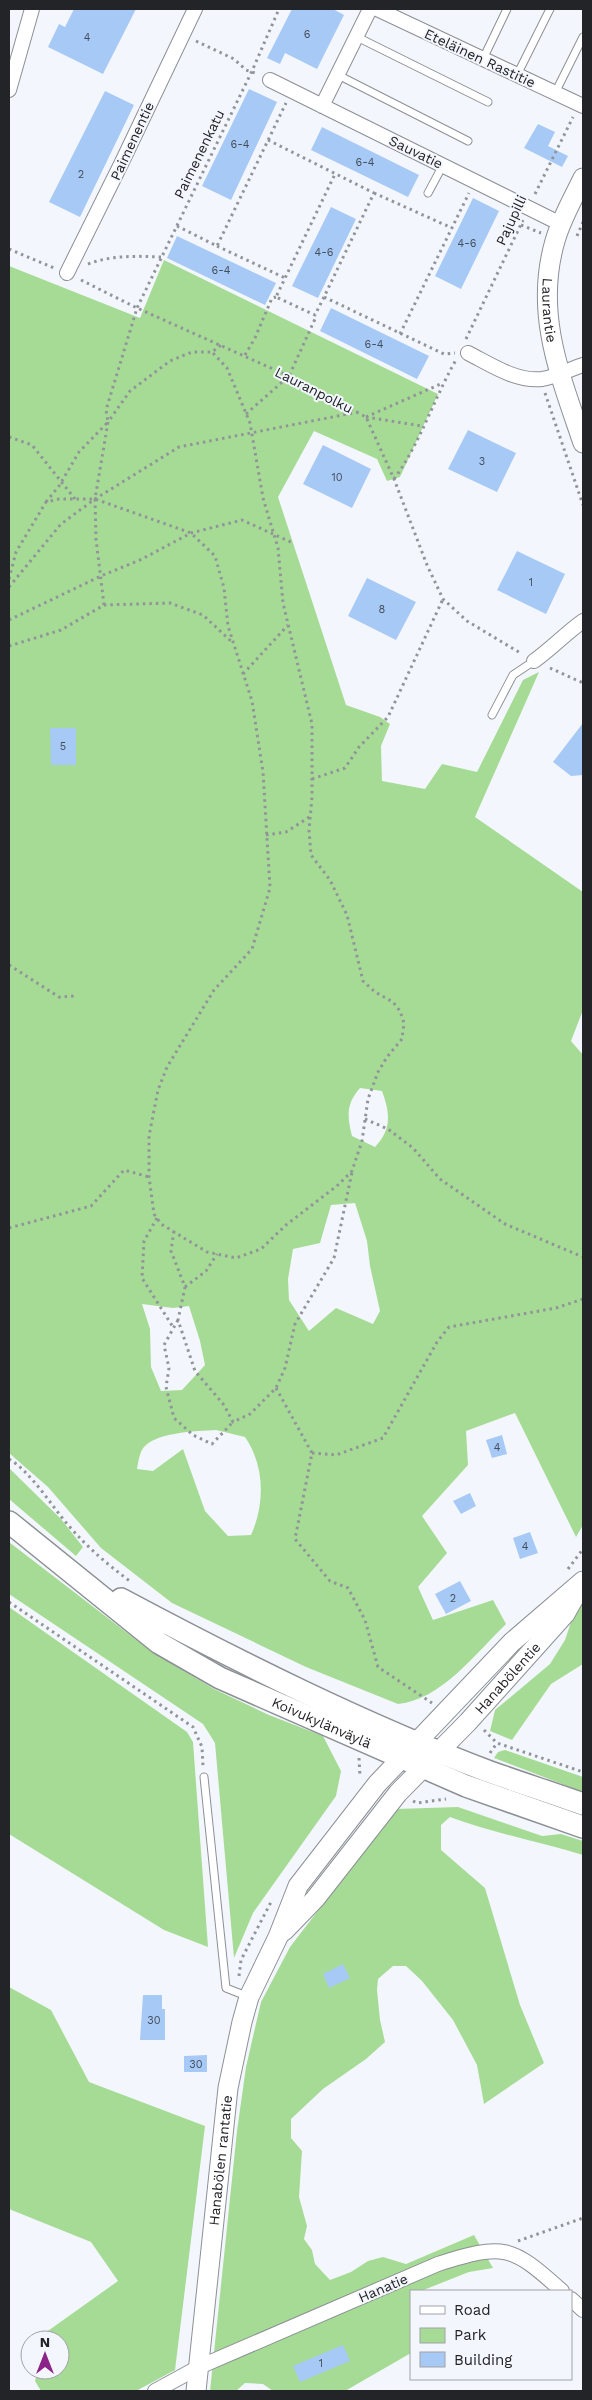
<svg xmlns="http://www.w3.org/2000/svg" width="592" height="2400" font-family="'Work Sans',sans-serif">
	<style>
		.green { fill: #a6db95; fill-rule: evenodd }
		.building { fill: #a7c9f5 }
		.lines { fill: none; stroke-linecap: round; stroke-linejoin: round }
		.lane-casing { stroke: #8c9095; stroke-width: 9 }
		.street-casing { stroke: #8c9095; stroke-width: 16 }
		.secondary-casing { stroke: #8c9095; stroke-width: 21 }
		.primary-casing { stroke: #8c9095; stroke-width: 24 }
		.path { stroke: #919498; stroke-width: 3; stroke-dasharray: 2.5 4; stroke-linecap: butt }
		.lane { stroke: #fff; stroke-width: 7 }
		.street { stroke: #fff; stroke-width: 14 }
		.secondary { stroke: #fff; stroke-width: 19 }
		.primary { stroke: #fff; stroke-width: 21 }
		.labels { text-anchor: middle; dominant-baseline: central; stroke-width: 4; stroke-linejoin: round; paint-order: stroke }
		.number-label { font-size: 11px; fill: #444d5a }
		.street-label { font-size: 14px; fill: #232427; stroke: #f3f7fd }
	</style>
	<rect width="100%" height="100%" fill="#f3f7fd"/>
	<path class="green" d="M 164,260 L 438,394 L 400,477 L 387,481 L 377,459 L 314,431 L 278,497 L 346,705 L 380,717 L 390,724 L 381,746 L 382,781 L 425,789 L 442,764 L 477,772 L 523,680 L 539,672 L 475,817 L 583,892 L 583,1010 L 571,1041 L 583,1055 L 583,1525 L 576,1537 L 515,1413 L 466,1431 L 468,1465 L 422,1516 L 447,1553 L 418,1587 L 433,1620 L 493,1600 L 506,1624 C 476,1653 441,1700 398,1704 L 306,1667 L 172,1603 L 101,1548 L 48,1487 L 9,1453 C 9,1420 11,1387 9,1353 L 9,266 L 140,318 ZM 360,1088 L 382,1091 C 390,1113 392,1129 375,1147 L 352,1136 C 347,1116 346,1104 360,1088 ZM 355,1203 L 367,1241 L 370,1266 L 380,1311 L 373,1324 L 336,1308 L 309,1331 L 289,1300 L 288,1279 L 293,1249 L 320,1243 L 331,1205 ZM 142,1304 L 173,1308 L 189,1306 L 200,1341 L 205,1365 L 182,1390 L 161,1391 L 151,1367 L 150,1329 ZM 216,1430 L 245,1437 C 265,1466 265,1504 251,1535 L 228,1536 L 205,1511 L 183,1449 L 153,1471 L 137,1469 C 138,1464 139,1455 142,1450 C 152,1432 197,1431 216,1430 Z
		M 9,1468 L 61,1519 L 83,1547 L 76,1556 L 9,1499 Z
		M 9,1542 L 152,1652 L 214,1689 L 269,1715 L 323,1736 L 341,1771 L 336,1796 L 253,1913 L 234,1958 L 215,1743 L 203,1724 L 9,1594 Z
		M 583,1601 L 583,1664 L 551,1684 L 512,1740 L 490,1731 L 495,1710 L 550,1664 L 565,1640 L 573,1616 Z
		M 9,1607 L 187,1732 L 193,1742 L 208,1947 L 164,1930 L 9,1834 Z
		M 505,1750 L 583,1777 L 583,1792 L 494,1758 L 498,1752 Z
		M 458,1807 L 542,1836 L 561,1834 L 583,1841 L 583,1855 C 539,1842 494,1833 450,1817 L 441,1825 L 441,1850 L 485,1888 L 520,2005 L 544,2063 L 484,2104 L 477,2065 L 453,2020 L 422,1981 L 406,1966 L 393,1966 L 378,1979 L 377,1990 L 380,2020 L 385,2042 L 366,2059 L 323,2089 L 291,2119 L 291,2138 L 302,2151 L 299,2197 L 307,2226 L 304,2239 L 312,2250 L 315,2264 L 330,2280 L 351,2272 L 368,2261 L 383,2257 L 406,2264 L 474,2235 L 493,2268 L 469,2272 L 421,2291 L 411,2291 L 411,2353 L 345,2391 L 273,2391 L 263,2384 L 245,2383 L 236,2391 L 210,2391 L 237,2131 L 246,2067 L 261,2002 L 290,1947 L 396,1809 Z
		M 9,1987 L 51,2010 L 89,2082 L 205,2126 L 175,2370 L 136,2391 L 41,2391 L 35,2381 L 38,2370 L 60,2370 L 60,2340 L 43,2340 L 45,2333 L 118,2281 L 91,2242 L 9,2209 Z"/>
	<path class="building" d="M 74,9 L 136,9 L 103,74 L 48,47 L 59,24 L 65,27 Z
		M 292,9 L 333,9 L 344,15 L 317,69 L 285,53 L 280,64 L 267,58 Z
		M 249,89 L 277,102 L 231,200 L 202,186 Z
		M 105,91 L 134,105 L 80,217 L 49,202 Z
		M 538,124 L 555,132 L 548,146 L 568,156 L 562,167 L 524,148 Z
		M 322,127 L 419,175 L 408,197 L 311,150 Z
		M 473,198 L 499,211 L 461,289 L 435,276 Z
		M 331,207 L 356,219 L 318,298 L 292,286 Z
		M 177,236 L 276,283 L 265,305 L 167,258 Z
		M 331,308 L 429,356 L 417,379 L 320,331 Z
		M 468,430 L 516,453 L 497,492 L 448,469 Z
		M 323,445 L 371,469 L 352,508 L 303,484 Z
		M 517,551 L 565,574 L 546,614 L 497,590 Z
		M 367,578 L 416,602 L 396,640 L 348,616 Z
		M 583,723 L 583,775 L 571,776 L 553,762 Z
		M 50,728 L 76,728 L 76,765 L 51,765 Z
		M 502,1435 L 507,1454 L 492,1458 L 486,1440 Z
		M 470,1493 L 476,1506 L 461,1514 L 453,1501 Z
		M 530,1532 L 538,1553 L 520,1559 L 513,1538 Z
		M 460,1581 L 471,1601 L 446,1614 L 435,1594 Z
		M 343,1964 L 350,1978 L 329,1988 L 323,1974 Z
		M 143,1995 L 162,1995 L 162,2009 L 165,2009 L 165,2040 L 140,2040 Z
		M 207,2055 L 207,2072 L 184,2072 L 184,2056 Z
		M 343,2345 L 350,2361 L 300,2382 L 293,2366 Z"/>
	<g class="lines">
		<g class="lane-casing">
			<path id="lane" d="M 357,37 L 488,102
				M 483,59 L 507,9
				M 338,75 L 468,141
				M 517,75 L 550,9
				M 555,93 L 583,37
				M 428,193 L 443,165
				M 492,715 L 513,675 L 534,661
				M 204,1777 L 226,1988 L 249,1997"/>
		</g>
		<g class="street-casing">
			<path id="street" d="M 377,9 L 583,106
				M 270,80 L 561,224
				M 9,90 L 32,9
				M 322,106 L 370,9
				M 67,273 L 122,162 L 195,9
				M 468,353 C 490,364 516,382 542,379 C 556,377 570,369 583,365
				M 534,661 C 551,649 566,633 583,621
				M 571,2299 L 583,2310
				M 155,2391 L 199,2367 L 438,2264 C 504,2243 511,2245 562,2291"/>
		</g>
		<g class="secondary-casing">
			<g id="secondary">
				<path id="s1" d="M 583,178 C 573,199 561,219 555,241 C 534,313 560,375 583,443"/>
				<path id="s2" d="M 284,1931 L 315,1899 L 398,1793 L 468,1722 L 565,1614 L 579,1589"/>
				<path id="s3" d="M 196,2391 L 228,2088 L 242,2022 L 249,1997 L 278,1937 L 298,1886 L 377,1784 L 512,1642 L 583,1581"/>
			</g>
		</g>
		<g class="primary-casing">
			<g id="primary">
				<path id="s4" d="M 9,1522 L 159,1643 L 220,1678 L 466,1786 L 583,1827"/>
				<path d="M 121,1599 C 241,1663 363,1724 490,1772 C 521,1783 552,1793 583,1804"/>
			</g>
		</g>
		<path class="path" d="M 196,41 L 234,59 L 246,70 L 258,74
			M 268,140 L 374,193 L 324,297 L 444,354 L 455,353
			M 374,193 L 452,228
			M 535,194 L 573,117
			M 521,225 L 541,233
			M 177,226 L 217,246 L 286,103
			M 577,236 L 583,222
			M 217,246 L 285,278
			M 9,249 L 54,268
			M 88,264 C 112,255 136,256 161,257
			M 81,280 L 137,308 L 282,373 L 366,417 L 394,479 L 427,565 L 443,599 L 467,621 L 522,654
			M 324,297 L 315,315 L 276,297 L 335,174
			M 400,334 L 469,193
			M 466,339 L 523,220
			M 245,355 L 255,338 L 272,298 L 276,297
			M 545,393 L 583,505
			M 246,414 L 289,376 L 315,319 L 315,315
			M 366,417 L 443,383
			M 366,417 L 422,426
			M 9,437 L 32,445 L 75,499
			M 394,479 C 420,444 434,398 456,360
			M 46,502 L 59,486 L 79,452 L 108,422 L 106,410 L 137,308 L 252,71 L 279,9
			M 9,579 L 16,552 L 46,502 L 59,499 L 95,499 L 191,533 L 215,556 L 224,588 L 228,626 L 252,701 L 263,772 L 270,888 L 252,949 L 214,990 L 167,1067 L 158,1090 L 149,1136 L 149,1177 L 154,1214 L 161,1224 L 207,1252 L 236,1258 L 261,1249 L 286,1225 L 338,1185 L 352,1171 L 362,1141 L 368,1099 L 378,1072 L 387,1057 L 402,1039 L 404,1023 L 400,1011 L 393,1002 L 375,992 L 363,981 L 347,915 L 330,880 L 311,855 L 309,830 L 312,797 L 312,724 L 283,603 L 278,548 L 263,498 L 250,423 L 227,368 L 212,352
			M 9,587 L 61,524 L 95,499 L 179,447 L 358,412
			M 104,605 L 96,539 L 95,499 L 108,422 L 130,391 L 170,361 L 192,352 L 212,352 L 221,345
			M 9,620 L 101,576 L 142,559 L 191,533 L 242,520 L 293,543
			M 9,646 L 61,630 L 104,605 L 170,603 L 203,615 L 233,643
			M 550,668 L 583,683
			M 243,674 L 288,625
			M 312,779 L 345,768 L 359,747 L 388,717 L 443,599
			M 266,835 L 286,832 L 311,816
			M 9,965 L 59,997 L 74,996
			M 365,1119 L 388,1129 L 413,1148 L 440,1179 L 505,1224 L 583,1257
			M 157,1218 L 144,1241 L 142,1278 L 173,1327
			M 9,1228 L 91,1206 L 124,1170 L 149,1177
			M 174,1231 L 171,1251 L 185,1287 L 178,1320 L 195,1371 L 224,1405 L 233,1422 L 250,1414 L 276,1388 L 285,1368 L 295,1324 L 334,1258 L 352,1172
			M 185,1287 L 206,1271 L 217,1254
			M 178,1320 L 164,1345 L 169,1368 L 166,1387 L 174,1418 L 193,1435 L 212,1444 L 233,1422
			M 276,1388 L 312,1453 L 295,1539 L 330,1581 L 348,1588 L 365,1620 L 378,1667 L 432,1703
			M 312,1453 L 336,1455 L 383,1438 L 437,1342 L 449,1327 L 556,1308 L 583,1299
			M 9,1459 C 31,1472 51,1505 68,1525 C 88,1548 107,1564 131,1582
			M 568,1569 L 583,1549
			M 9,1602 L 193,1727 L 202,1747 L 203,1767
			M 484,1730 L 497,1743 L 583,1772
			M 490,1753 L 497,1743
			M 359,1758 L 360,1777
			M 413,1801 L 417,1803 L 446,1799
			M 239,1976 L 241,1960 L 271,1902
			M 518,2241 L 583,2218"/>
		<use href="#lane" class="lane"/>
		<use href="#street" class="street"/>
		<use href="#secondary" class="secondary"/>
		<use href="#primary" class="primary"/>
	</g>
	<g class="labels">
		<g class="number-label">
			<text x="307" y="34">6</text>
			<text x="87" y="37">4</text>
			<text x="240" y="144">6-4</text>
			<text x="365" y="162">6-4</text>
			<text x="81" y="174">2</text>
			<text x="467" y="243">4-6</text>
			<text x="324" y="252">4-6</text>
			<text x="221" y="270">6-4</text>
			<text x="374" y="344">6-4</text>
			<text x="482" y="461">3</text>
			<text x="337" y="477">10</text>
			<text x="531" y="582">1</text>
			<text x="382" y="609">8</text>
			<text x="63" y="746">5</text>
			<text x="497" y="1447">4</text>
			<text x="525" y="1546">4</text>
			<text x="453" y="1598">2</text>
			<text x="154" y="2020">30</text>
			<text x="196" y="2064">30</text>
			<text x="321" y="2363">1</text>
		</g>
		<g class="street-label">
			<text transform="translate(480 58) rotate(25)">Eteläinen Rastitie</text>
			<text transform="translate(132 141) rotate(-65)">Paimenentie</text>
			<text transform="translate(416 152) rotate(26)">Sauvatie</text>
			<text transform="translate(199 154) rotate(-64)">Paimenenkatu</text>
			<text transform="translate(511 220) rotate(-65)">Pajupilli</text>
			<text stroke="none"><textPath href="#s1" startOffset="139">Laurantie</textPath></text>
			<text transform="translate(314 390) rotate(27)">Lauranpolku</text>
			<text stroke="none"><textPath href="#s2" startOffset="338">Hanabölentie</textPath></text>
			<text stroke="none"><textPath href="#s4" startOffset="374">Koivukylänväylä</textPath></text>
			<text stroke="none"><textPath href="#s3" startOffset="232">Hanabölen rantatie</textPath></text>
			<text transform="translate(383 2288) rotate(-23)">Hanatie</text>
		</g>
	</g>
	<rect width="592" height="2400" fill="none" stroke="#232427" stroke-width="20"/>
	<rect x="410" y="2290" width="162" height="90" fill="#f3f7fd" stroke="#a0a3a7"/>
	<rect x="420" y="2306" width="25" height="8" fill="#ffffff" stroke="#a0a3a7"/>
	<text x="454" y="2315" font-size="15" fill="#232427">Road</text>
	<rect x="420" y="2328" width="25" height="15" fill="#a6db95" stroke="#a0a3a7"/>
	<text x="454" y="2340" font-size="15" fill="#232427">Park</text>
	<rect x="420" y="2352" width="25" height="15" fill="#a7c9f5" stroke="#a0a3a7"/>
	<text x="454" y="2365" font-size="15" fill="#232427">Building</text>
	<g transform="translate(45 2355)"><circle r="24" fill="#f3f7fd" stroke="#a0a3a7"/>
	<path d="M0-4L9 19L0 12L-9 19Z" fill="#8b2389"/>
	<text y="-8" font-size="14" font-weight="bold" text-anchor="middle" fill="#232427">N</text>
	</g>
</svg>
